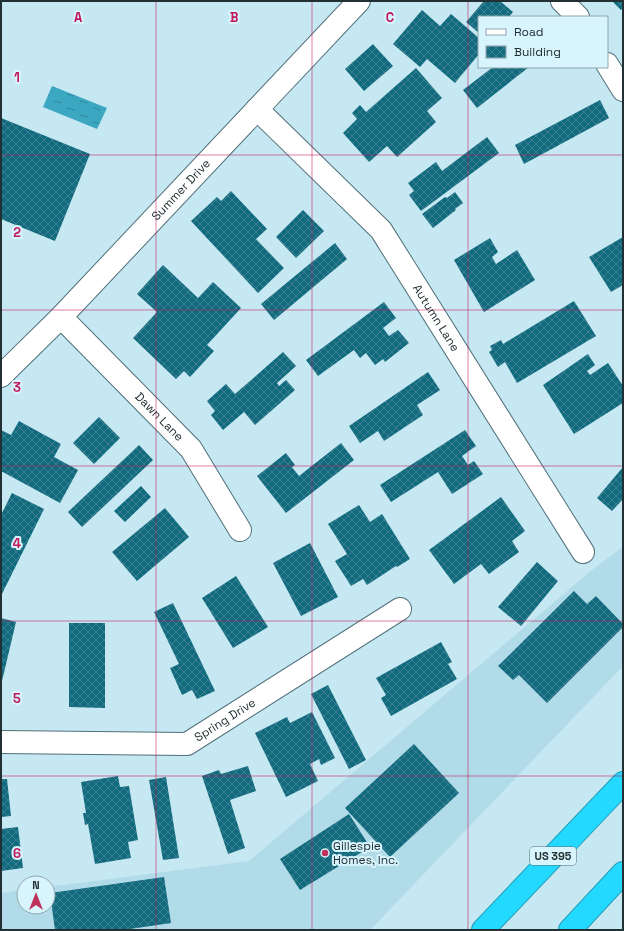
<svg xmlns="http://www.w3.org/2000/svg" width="624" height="931" font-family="'Space Grotesk',sans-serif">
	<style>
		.built { fill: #b1dbe8 }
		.water { fill: url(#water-ripples) }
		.building { fill: url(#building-cross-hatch) }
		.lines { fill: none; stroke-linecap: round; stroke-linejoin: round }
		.street-casing { stroke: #517079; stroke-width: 24 }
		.highway-casing { stroke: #239eb8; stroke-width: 24 }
		.street { stroke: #fff; stroke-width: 22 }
		.highway { stroke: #24d9ff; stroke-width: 22 }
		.grid { fill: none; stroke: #c2185b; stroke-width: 1; stroke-opacity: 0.55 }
		.poi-dot { fill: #bf315d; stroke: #d8f4fc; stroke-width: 1.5 }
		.labels { text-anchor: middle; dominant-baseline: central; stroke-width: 4; stroke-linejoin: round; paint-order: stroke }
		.shield { fill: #d8f4fc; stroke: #596b70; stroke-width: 1 }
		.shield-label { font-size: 11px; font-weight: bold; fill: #223034 }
		.street-label { font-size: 12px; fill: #223034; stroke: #d8f4fc }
		.poi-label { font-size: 12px; fill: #223034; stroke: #d8f4fc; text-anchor: start }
		.grid-label { font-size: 13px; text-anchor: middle; font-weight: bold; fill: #c2185b; stroke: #d8f4fc; stroke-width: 4; stroke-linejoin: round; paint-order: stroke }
	</style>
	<defs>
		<pattern id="water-ripples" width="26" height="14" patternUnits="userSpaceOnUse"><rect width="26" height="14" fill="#3ba7c1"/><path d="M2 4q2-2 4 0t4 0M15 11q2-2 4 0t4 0" fill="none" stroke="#31889e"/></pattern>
		<pattern id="building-cross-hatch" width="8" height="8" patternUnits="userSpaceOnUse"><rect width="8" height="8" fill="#116a7e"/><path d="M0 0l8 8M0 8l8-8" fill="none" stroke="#3c808f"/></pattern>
	</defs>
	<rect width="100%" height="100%" fill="#c6e8f2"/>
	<path class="built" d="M 623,547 L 623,666 L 370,930 L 1,930 L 1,893 L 24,890 L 24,907 L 48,907 L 48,887 L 249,861 L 593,569 Z"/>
	<path class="water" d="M 52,86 L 107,108 L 97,129 L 43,107 Z"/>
	<path class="building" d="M 484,1 L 500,1 L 513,12 L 509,17 L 479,17 L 479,33 L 466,22 Z
		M 612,1 L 623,1 L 623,8 L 621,10 Z
		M 422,10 L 440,26 L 451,14 L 479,38 L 479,54 L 455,83 L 427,59 L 420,67 L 393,44 Z
		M 373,44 L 393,66 L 364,91 L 345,69 Z
		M 493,67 L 529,67 L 477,108 L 463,90 Z
		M 416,68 L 442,98 L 427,111 L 436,122 L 397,157 L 387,146 L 369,162 L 343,133 L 357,119 L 352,113 L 360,105 L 366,112 Z
		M 600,100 L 609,118 L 524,164 L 515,145 Z
		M 1,118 L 90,154 L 55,241 L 1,219 Z
		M 487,137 L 499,153 L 421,211 L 409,195 L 414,191 L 408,183 L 436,162 L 442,171 Z
		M 231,191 L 267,229 L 256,239 L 284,268 L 258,293 L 191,221 L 217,197 L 221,201 Z
		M 455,192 L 463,203 L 455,209 L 456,210 L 433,228 L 422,214 L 445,197 L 447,198 Z
		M 303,210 L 324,231 L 296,258 L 276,237 Z
		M 623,237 L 623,285 L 611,292 L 589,257 Z
		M 490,238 L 498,252 L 492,257 L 496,264 L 517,250 L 535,280 L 484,312 L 454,260 Z
		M 335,243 L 347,259 L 274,320 L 261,304 Z
		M 163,265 L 198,298 L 213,282 L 241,308 L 207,345 L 214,351 L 190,377 L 184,371 L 176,379 L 133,338 L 157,312 L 137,294 Z
		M 574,301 L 596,336 L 517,383 L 505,362 L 498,367 L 489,352 L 492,350 L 490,346 L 501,340 L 503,344 Z
		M 384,302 L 396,318 L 383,328 L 389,336 L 398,330 L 409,343 L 385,362 L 383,359 L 375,365 L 366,353 L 360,358 L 354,350 L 318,376 L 306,360 Z
		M 283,352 L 296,366 L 277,383 L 279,386 L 286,380 L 295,390 L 255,425 L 244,412 L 223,430 L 211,415 L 215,411 L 207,401 L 226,384 L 235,394 Z
		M 588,354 L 595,365 L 587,371 L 590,375 L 608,363 L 623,386 L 623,403 L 574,434 L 543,385 Z
		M 428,372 L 440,390 L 417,405 L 423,415 L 384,441 L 378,431 L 360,443 L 349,426 Z
		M 99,417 L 120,438 L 94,464 L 73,443 Z
		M 19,421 L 61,444 L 54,457 L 78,470 L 60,503 L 1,471 L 1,430 L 11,435 Z
		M 465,430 L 476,446 L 462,456 L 468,465 L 474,461 L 483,474 L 452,494 L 438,472 L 391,502 L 380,485 Z
		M 341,443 L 354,460 L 286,513 L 257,476 L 286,453 L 295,465 L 292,467 L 299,476 Z
		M 139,445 L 153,460 L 82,527 L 68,512 Z
		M 623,467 L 623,499 L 612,511 L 597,498 Z
		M 141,486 L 151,497 L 125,522 L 114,511 Z
		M 12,493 L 44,509 L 1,596 L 1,515 Z
		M 501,497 L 525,531 L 512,541 L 519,552 L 489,574 L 481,564 L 454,584 L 429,550 Z
		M 359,505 L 370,522 L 382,514 L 410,559 L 397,567 L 396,566 L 367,585 L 363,579 L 351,586 L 335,561 L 347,554 L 328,524 Z
		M 165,508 L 189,537 L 137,581 L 112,552 Z
		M 310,543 L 338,597 L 301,616 L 273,563 Z
		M 537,562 L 558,581 L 521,626 L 498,607 Z
		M 236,576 L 268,627 L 233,648 L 202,598 Z
		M 574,591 L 587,604 L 596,596 L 623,624 L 623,627 L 547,703 L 519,675 L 513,680 L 498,666 Z
		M 173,603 L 215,691 L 197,699 L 192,690 L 182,695 L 170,668 L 179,664 L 154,612 Z
		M 1,618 L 16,622 L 2,681 L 1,680 Z
		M 69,623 L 105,623 L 105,708 L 69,707 Z
		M 441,642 L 452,662 L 448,664 L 457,679 L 391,716 L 381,698 L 386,695 L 376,678 Z
		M 328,685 L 366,760 L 349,769 L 311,694 Z
		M 312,712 L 335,758 L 321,765 L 319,759 L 310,764 L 318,781 L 286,797 L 255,733 L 287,717 L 290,723 Z
		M 414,744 L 459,793 L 390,857 L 345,808 Z
		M 248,766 L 256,791 L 230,800 L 245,848 L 228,854 L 202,776 L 219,770 L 221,774 Z
		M 118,776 L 120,787 L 129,786 L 138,840 L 128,842 L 131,858 L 95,864 L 88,824 L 85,825 L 83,813 L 86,813 L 81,782 Z
		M 166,777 L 179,858 L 163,860 L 149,780 Z
		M 1,779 L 7,779 L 11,816 L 1,817 Z
		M 349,814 L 370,847 L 300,890 L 280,859 Z
		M 18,827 L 23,868 L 1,871 L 1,829 Z
		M 164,877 L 171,923 L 123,930 L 55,930 L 50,893 Z"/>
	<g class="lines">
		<g class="street-casing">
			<g id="street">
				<path d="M 562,1 L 578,17"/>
				<path d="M 607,64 L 623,90"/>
				<path id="s1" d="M 257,109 L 381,230 L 583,552"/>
				<path id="s2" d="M 61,317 L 191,449 L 240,530"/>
				<path id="s3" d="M 1,376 L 61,317 L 359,1"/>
				<path id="s4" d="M 1,742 L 187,744 L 400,609"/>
			</g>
		</g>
		<g class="highway-casing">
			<path id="highway" d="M 483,930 L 623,783
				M 570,930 L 623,873"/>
		</g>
		<use href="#street" class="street"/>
		<use href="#highway" class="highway"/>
	</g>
	<path class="grid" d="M 156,1 L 156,930M 312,1 L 312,930M 468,1 L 468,930M 1,155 L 623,155M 1,310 L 623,310M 1,466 L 623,466M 1,621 L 623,621M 1,776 L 623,776"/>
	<circle class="poi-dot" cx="325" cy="853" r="4"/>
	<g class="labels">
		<rect class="shield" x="530" y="847" width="46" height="18" rx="3"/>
		<g class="shield-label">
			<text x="553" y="856">US 395</text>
		</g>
		<g class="street-label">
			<text stroke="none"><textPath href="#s3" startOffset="259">Summer Drive</textPath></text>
			<text stroke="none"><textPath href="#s1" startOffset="277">Autumn Lane</textPath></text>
			<text stroke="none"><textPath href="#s2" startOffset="140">Dawn Lane</textPath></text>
			<text stroke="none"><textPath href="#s4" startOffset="231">Spring Drive</textPath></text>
		</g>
		<g class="poi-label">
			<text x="333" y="846">Gillespie<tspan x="333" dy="14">Homes, Inc.</tspan></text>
		</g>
	</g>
	<g class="grid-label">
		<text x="78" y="22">A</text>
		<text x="234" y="22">B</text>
		<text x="390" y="22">C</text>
		<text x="17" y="82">1</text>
		<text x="17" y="237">2</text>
		<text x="17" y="392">3</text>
		<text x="17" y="548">4</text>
		<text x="17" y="703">5</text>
		<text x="17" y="858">6</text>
	</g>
	<rect width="624" height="931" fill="none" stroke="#223034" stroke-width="4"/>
	<rect x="478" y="16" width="130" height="52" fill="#d8f4fc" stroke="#8fa6ac"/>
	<rect x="486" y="29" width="20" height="6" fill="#ffffff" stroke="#8fa6ac"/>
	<text x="514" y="36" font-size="12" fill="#223034">Road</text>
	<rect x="486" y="46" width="20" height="12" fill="url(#building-cross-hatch)" stroke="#8fa6ac"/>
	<text x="514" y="56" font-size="12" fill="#223034">Building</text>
	<g transform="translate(36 895)"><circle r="19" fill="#d8f4fc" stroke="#8fa6ac"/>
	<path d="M0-3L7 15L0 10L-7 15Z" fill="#bf315d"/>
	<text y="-6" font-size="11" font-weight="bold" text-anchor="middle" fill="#223034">N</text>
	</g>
</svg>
